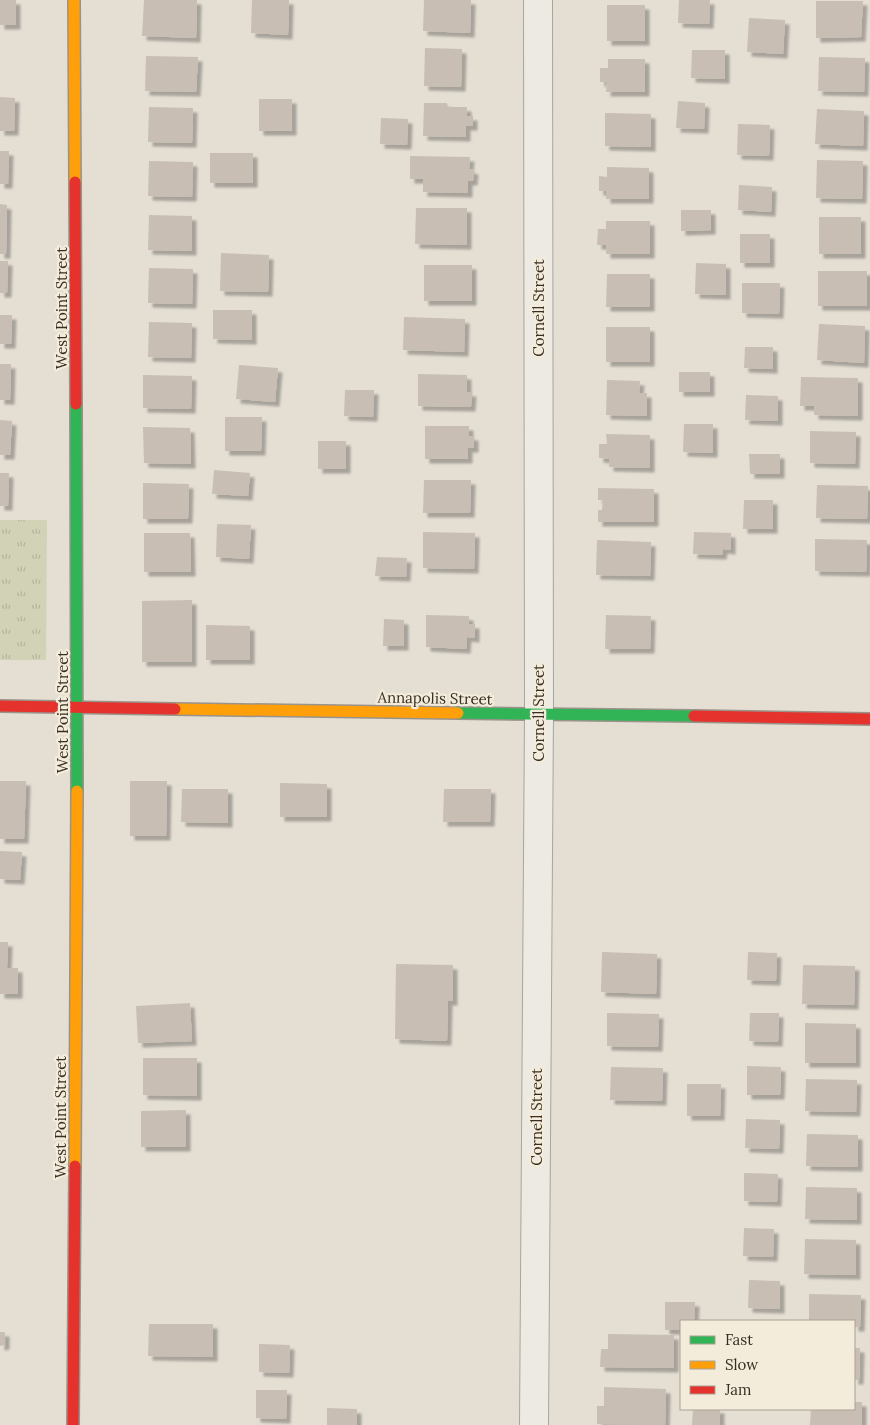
<svg xmlns="http://www.w3.org/2000/svg" width="870" height="1425" font-family="Lora,serif">
	<style>
		.grass { fill: url(#grass-tufts) }
		.building { fill: #c8beb4; filter: url(#shadow) }
		.lines { fill: none; stroke-linecap: round; stroke-linejoin: round }
		.street-casing { stroke: #aaa49b; stroke-width: 30 }
		.fast-casing { stroke: #9a938b; stroke-width: 14 }
		.slow-casing { stroke: #9a938b; stroke-width: 14 }
		.jam-casing { stroke: #9a938b; stroke-width: 14 }
		.street { stroke: #eceae3; stroke-width: 28 }
		.fast { stroke: #30b455; stroke-width: 11 }
		.slow { stroke: #ff9f0a; stroke-width: 11 }
		.jam { stroke: #e5322d; stroke-width: 11 }
		.labels { text-anchor: middle; dominant-baseline: central; stroke-width: 4.5; stroke-linejoin: round; paint-order: stroke }
		.street-label { font-size: 15px; fill: #392d23; stroke: #f3ecdb }
	</style>
	<defs>
		<pattern id="grass-tufts" width="24" height="20" patternUnits="userSpaceOnUse" patternTransform="scale(1.25)"><rect width="24" height="20" fill="#d2d2b7"/><path d="M3 7l-1-3M5 7V3M7 7l1-3M15 17l-1-3M17 17v-4M19 17l1-3" fill="none" stroke="#b5b59d"/></pattern>
		<filter id="shadow"><feDropShadow dx="4.5" dy="4.5" stdDeviation="1" flood-color="#0004"/></filter>
	</defs>
	<rect width="100%" height="100%" fill="#e4ded3"/>
	<path class="grass" d="M 0,520 L 47,520 L 46,660 L 0,660 Z"/>
	<path class="building" d="M 0,0 L 16,0 L 16,25 L 0,25 Z
		M 144,0 L 197,0 L 196,38 L 142,36 Z
		M 252,0 L 289,0 L 288,35 L 251,33 Z
		M 424,0 L 471,0 L 470,33 L 423,31 Z
		M 679,0 L 710,0 L 709,24 L 678,23 Z
		M 816,1 L 863,1 L 861,37 L 816,38 Z
		M 607,5 L 645,5 L 645,41 L 607,41 Z
		M 749,18 L 785,20 L 783,54 L 747,52 Z
		M 425,48 L 462,49 L 461,87 L 424,86 Z
		M 692,50 L 725,50 L 725,79 L 691,78 Z
		M 146,56 L 198,57 L 196,92 L 145,91 Z
		M 819,57 L 865,58 L 864,92 L 818,91 Z
		M 608,59 L 645,59 L 645,92 L 606,92 L 607,82 L 600,82 L 600,68 L 608,68 Z
		M 0,97 L 15,98 L 14,131 L 0,131 Z
		M 259,99 L 292,99 L 292,131 L 259,131 Z
		M 678,101 L 705,103 L 704,129 L 676,128 Z
		M 424,103 L 447,103 L 448,107 L 467,107 L 467,116 L 473,116 L 473,126 L 466,126 L 466,137 L 423,136 Z
		M 149,107 L 193,108 L 192,143 L 148,142 Z
		M 817,109 L 864,111 L 863,146 L 815,144 Z
		M 605,113 L 651,114 L 651,147 L 605,146 Z
		M 381,118 L 408,119 L 407,145 L 380,144 Z
		M 738,124 L 770,125 L 769,156 L 737,155 Z
		M 0,151 L 9,151 L 8,184 L 0,184 Z
		M 210,153 L 253,153 L 253,183 L 210,183 Z
		M 410,156 L 470,157 L 469,169 L 474,170 L 473,181 L 468,181 L 468,193 L 423,192 L 423,179 L 410,179 Z
		M 817,160 L 863,161 L 862,199 L 816,198 Z
		M 149,161 L 193,162 L 192,197 L 148,196 Z
		M 607,167 L 649,168 L 649,199 L 606,199 L 606,191 L 599,191 L 599,176 L 607,177 Z
		M 739,185 L 772,187 L 771,212 L 738,210 Z
		M 0,204 L 7,205 L 6,254 L 0,254 Z
		M 416,208 L 467,208 L 467,245 L 415,244 Z
		M 681,210 L 711,210 L 711,230 L 681,231 Z
		M 149,215 L 192,216 L 192,251 L 148,250 Z
		M 819,217 L 861,217 L 861,254 L 819,254 Z
		M 606,221 L 650,221 L 650,254 L 606,254 L 606,245 L 597,245 L 598,229 L 606,229 Z
		M 740,234 L 770,234 L 770,263 L 740,263 Z
		M 221,253 L 269,255 L 268,292 L 220,291 Z
		M 0,261 L 8,261 L 7,293 L 0,293 Z
		M 696,263 L 726,264 L 726,295 L 695,294 Z
		M 424,265 L 472,265 L 472,301 L 424,301 Z
		M 149,268 L 193,269 L 192,304 L 148,303 Z
		M 818,271 L 867,271 L 867,306 L 818,306 Z
		M 607,274 L 650,274 L 650,307 L 606,307 Z
		M 742,283 L 780,283 L 779,314 L 742,313 Z
		M 213,310 L 252,310 L 252,340 L 213,339 Z
		M 0,315 L 12,315 L 11,344 L 0,344 Z
		M 404,317 L 465,319 L 464,352 L 403,350 Z
		M 149,322 L 192,323 L 191,358 L 148,357 Z
		M 819,324 L 865,326 L 864,363 L 817,360 Z
		M 606,327 L 650,327 L 650,362 L 606,362 Z
		M 745,347 L 773,347 L 773,369 L 744,368 Z
		M 0,364 L 11,364 L 10,400 L 0,400 Z
		M 239,365 L 278,368 L 275,402 L 236,399 Z
		M 679,372 L 710,372 L 710,392 L 679,392 Z
		M 418,374 L 467,375 L 467,392 L 472,392 L 471,407 L 418,406 Z
		M 143,375 L 192,376 L 191,409 L 143,408 Z
		M 801,377 L 858,378 L 858,416 L 814,415 L 814,406 L 800,406 Z
		M 607,380 L 640,381 L 639,393 L 647,393 L 647,416 L 606,415 Z
		M 345,390 L 374,390 L 373,417 L 344,416 Z
		M 746,395 L 778,396 L 778,421 L 745,420 Z
		M 225,417 L 262,417 L 261,451 L 225,451 Z
		M 0,420 L 12,421 L 10,455 L 0,455 Z
		M 684,424 L 713,424 L 713,453 L 683,452 Z
		M 425,426 L 469,426 L 469,436 L 474,436 L 474,448 L 468,448 L 468,459 L 425,459 Z
		M 143,427 L 190,428 L 191,464 L 144,463 Z
		M 810,431 L 856,432 L 855,464 L 810,463 Z
		M 606,434 L 650,435 L 650,468 L 609,467 L 609,459 L 599,458 L 599,444 L 607,444 Z
		M 318,441 L 346,441 L 346,469 L 318,469 Z
		M 749,454 L 780,454 L 780,474 L 750,474 Z
		M 214,470 L 250,473 L 248,496 L 212,494 Z
		M 0,473 L 9,473 L 8,506 L 0,506 Z
		M 424,480 L 471,480 L 470,513 L 423,513 Z
		M 143,483 L 189,484 L 188,519 L 143,519 Z
		M 817,485 L 868,486 L 867,519 L 816,518 Z
		M 598,488 L 654,489 L 654,522 L 598,522 L 598,510 L 602,510 L 603,500 L 598,500 Z
		M 744,500 L 773,500 L 773,529 L 743,529 Z
		M 217,524 L 251,525 L 249,559 L 216,557 Z
		M 423,532 L 475,533 L 474,569 L 423,568 Z
		M 694,532 L 731,533 L 731,550 L 723,549 L 722,555 L 693,554 Z
		M 144,533 L 190,533 L 191,572 L 144,572 Z
		M 815,539 L 867,540 L 866,572 L 815,571 Z
		M 597,540 L 651,542 L 650,576 L 596,575 Z
		M 377,557 L 407,558 L 406,577 L 375,576 Z
		M 192,600 L 192,662 L 142,662 L 142,601 Z
		M 426,615 L 469,616 L 469,624 L 475,624 L 475,638 L 467,637 L 466,649 L 426,647 Z
		M 606,615 L 651,616 L 650,649 L 605,649 Z
		M 384,619 L 404,620 L 404,646 L 383,646 Z
		M 206,625 L 250,626 L 250,660 L 206,660 Z
		M 0,781 L 26,781 L 24,839 L 0,839 Z
		M 130,781 L 167,781 L 166,836 L 130,836 Z
		M 280,783 L 327,784 L 327,817 L 280,817 Z
		M 182,789 L 228,789 L 228,823 L 181,822 Z
		M 444,789 L 491,789 L 490,822 L 443,822 Z
		M 0,851 L 22,852 L 20,880 L 0,879 Z
		M 0,942 L 8,942 L 7,968 L 18,968 L 18,994 L 0,994 Z
		M 602,952 L 657,954 L 656,994 L 601,992 Z
		M 748,952 L 777,953 L 776,981 L 747,980 Z
		M 396,964 L 453,965 L 453,1001 L 448,1001 L 447,1041 L 395,1039 Z
		M 803,965 L 855,966 L 854,1005 L 802,1004 Z
		M 190,1003 L 192,1041 L 138,1043 L 136,1006 Z
		M 607,1013 L 659,1014 L 658,1047 L 607,1046 Z
		M 750,1013 L 779,1013 L 778,1042 L 749,1041 Z
		M 805,1023 L 856,1024 L 856,1063 L 805,1063 Z
		M 143,1058 L 197,1058 L 197,1096 L 143,1095 Z
		M 747,1066 L 781,1067 L 780,1095 L 747,1095 Z
		M 611,1067 L 663,1068 L 662,1101 L 610,1100 Z
		M 806,1079 L 857,1080 L 856,1112 L 805,1111 Z
		M 687,1084 L 721,1084 L 720,1116 L 687,1116 Z
		M 186,1110 L 186,1147 L 141,1147 L 141,1111 Z
		M 746,1119 L 780,1120 L 779,1149 L 745,1148 Z
		M 807,1134 L 858,1135 L 858,1167 L 806,1166 Z
		M 744,1173 L 778,1174 L 777,1202 L 744,1201 Z
		M 806,1187 L 857,1188 L 857,1220 L 805,1219 Z
		M 744,1228 L 774,1229 L 773,1257 L 743,1256 Z
		M 805,1239 L 856,1240 L 856,1275 L 804,1274 Z
		M 749,1280 L 780,1281 L 780,1309 L 748,1308 Z
		M 809,1294 L 861,1295 L 860,1327 L 854,1327 L 854,1321 L 809,1321 Z
		M 665,1302 L 695,1302 L 694,1321 L 681,1321 L 681,1330 L 665,1330 Z
		M 149,1324 L 213,1324 L 213,1357 L 148,1356 Z
		M 0,1332 L 5,1332 L 5,1345 L 0,1346 Z
		M 608,1334 L 674,1335 L 674,1368 L 600,1367 L 601,1349 L 608,1349 Z
		M 259,1344 L 290,1345 L 289,1373 L 259,1372 Z
		M 854,1348 L 860,1348 L 859,1380 L 854,1380 Z
		M 604,1387 L 666,1389 L 665,1425 L 597,1424 L 597,1406 L 604,1406 Z
		M 256,1390 L 287,1390 L 286,1419 L 256,1418 Z
		M 854,1402 L 862,1402 L 862,1425 L 810,1425 L 811,1409 L 854,1409 Z
		M 327,1408 L 357,1409 L 357,1425 L 327,1425 Z
		M 693,1409 L 720,1409 L 720,1425 L 692,1425 Z"/>
	<g class="lines">
		<g class="street-casing">
			<path id="street" d="M 534,1425 L 539,714 L 538,0"/>
		</g>
		<g class="fast-casing">
			<path id="fast" d="M 76,404 L 77,791
				M 458,713 L 694,716"/>
		</g>
		<g class="slow-casing">
			<path id="slow" d="M 74,0 L 75,182
				M 175,709 L 458,713
				M 75,1166 L 77,791"/>
		</g>
		<g class="jam-casing">
			<path id="jam" d="M 75,182 L 76,404
				M 0,706 L 175,709
				M 694,716 L 870,719
				M 73,1425 L 75,1166"/>
		</g>
		<use href="#street" class="street"/>
		<use href="#fast" class="fast"/>
		<use href="#slow" class="slow"/>
		<use href="#jam" class="jam"/>
	</g>
	<g class="labels">
		<g class="street-label">
			<text transform="translate(61 308) rotate(-90)">West Point Street</text>
			<text transform="translate(538 308) rotate(-90)">Cornell Street</text>
			<text transform="translate(435 698) rotate(1)">Annapolis Street</text>
			<text transform="translate(62 712) rotate(-90)">West Point Street</text>
			<text transform="translate(538 713) rotate(-90)">Cornell Street</text>
			<text transform="translate(60 1117) rotate(-90)">West Point Street</text>
			<text transform="translate(536 1117) rotate(-90)">Cornell Street</text>
		</g>
	</g>
	<rect x="680" y="1320" width="175" height="90" fill="#f3ecdb" stroke="#a9a091"/>
	<rect x="690" y="1336" width="25" height="8" fill="#30b455" stroke="#a9a091"/>
	<text x="725" y="1345" font-size="15" fill="#392d23">Fast</text>
	<rect x="690" y="1361" width="25" height="8" fill="#ff9f0a" stroke="#a9a091"/>
	<text x="725" y="1370" font-size="15" fill="#392d23">Slow</text>
	<rect x="690" y="1386" width="25" height="8" fill="#e5322d" stroke="#a9a091"/>
	<text x="725" y="1395" font-size="15" fill="#392d23">Jam</text>
</svg>
